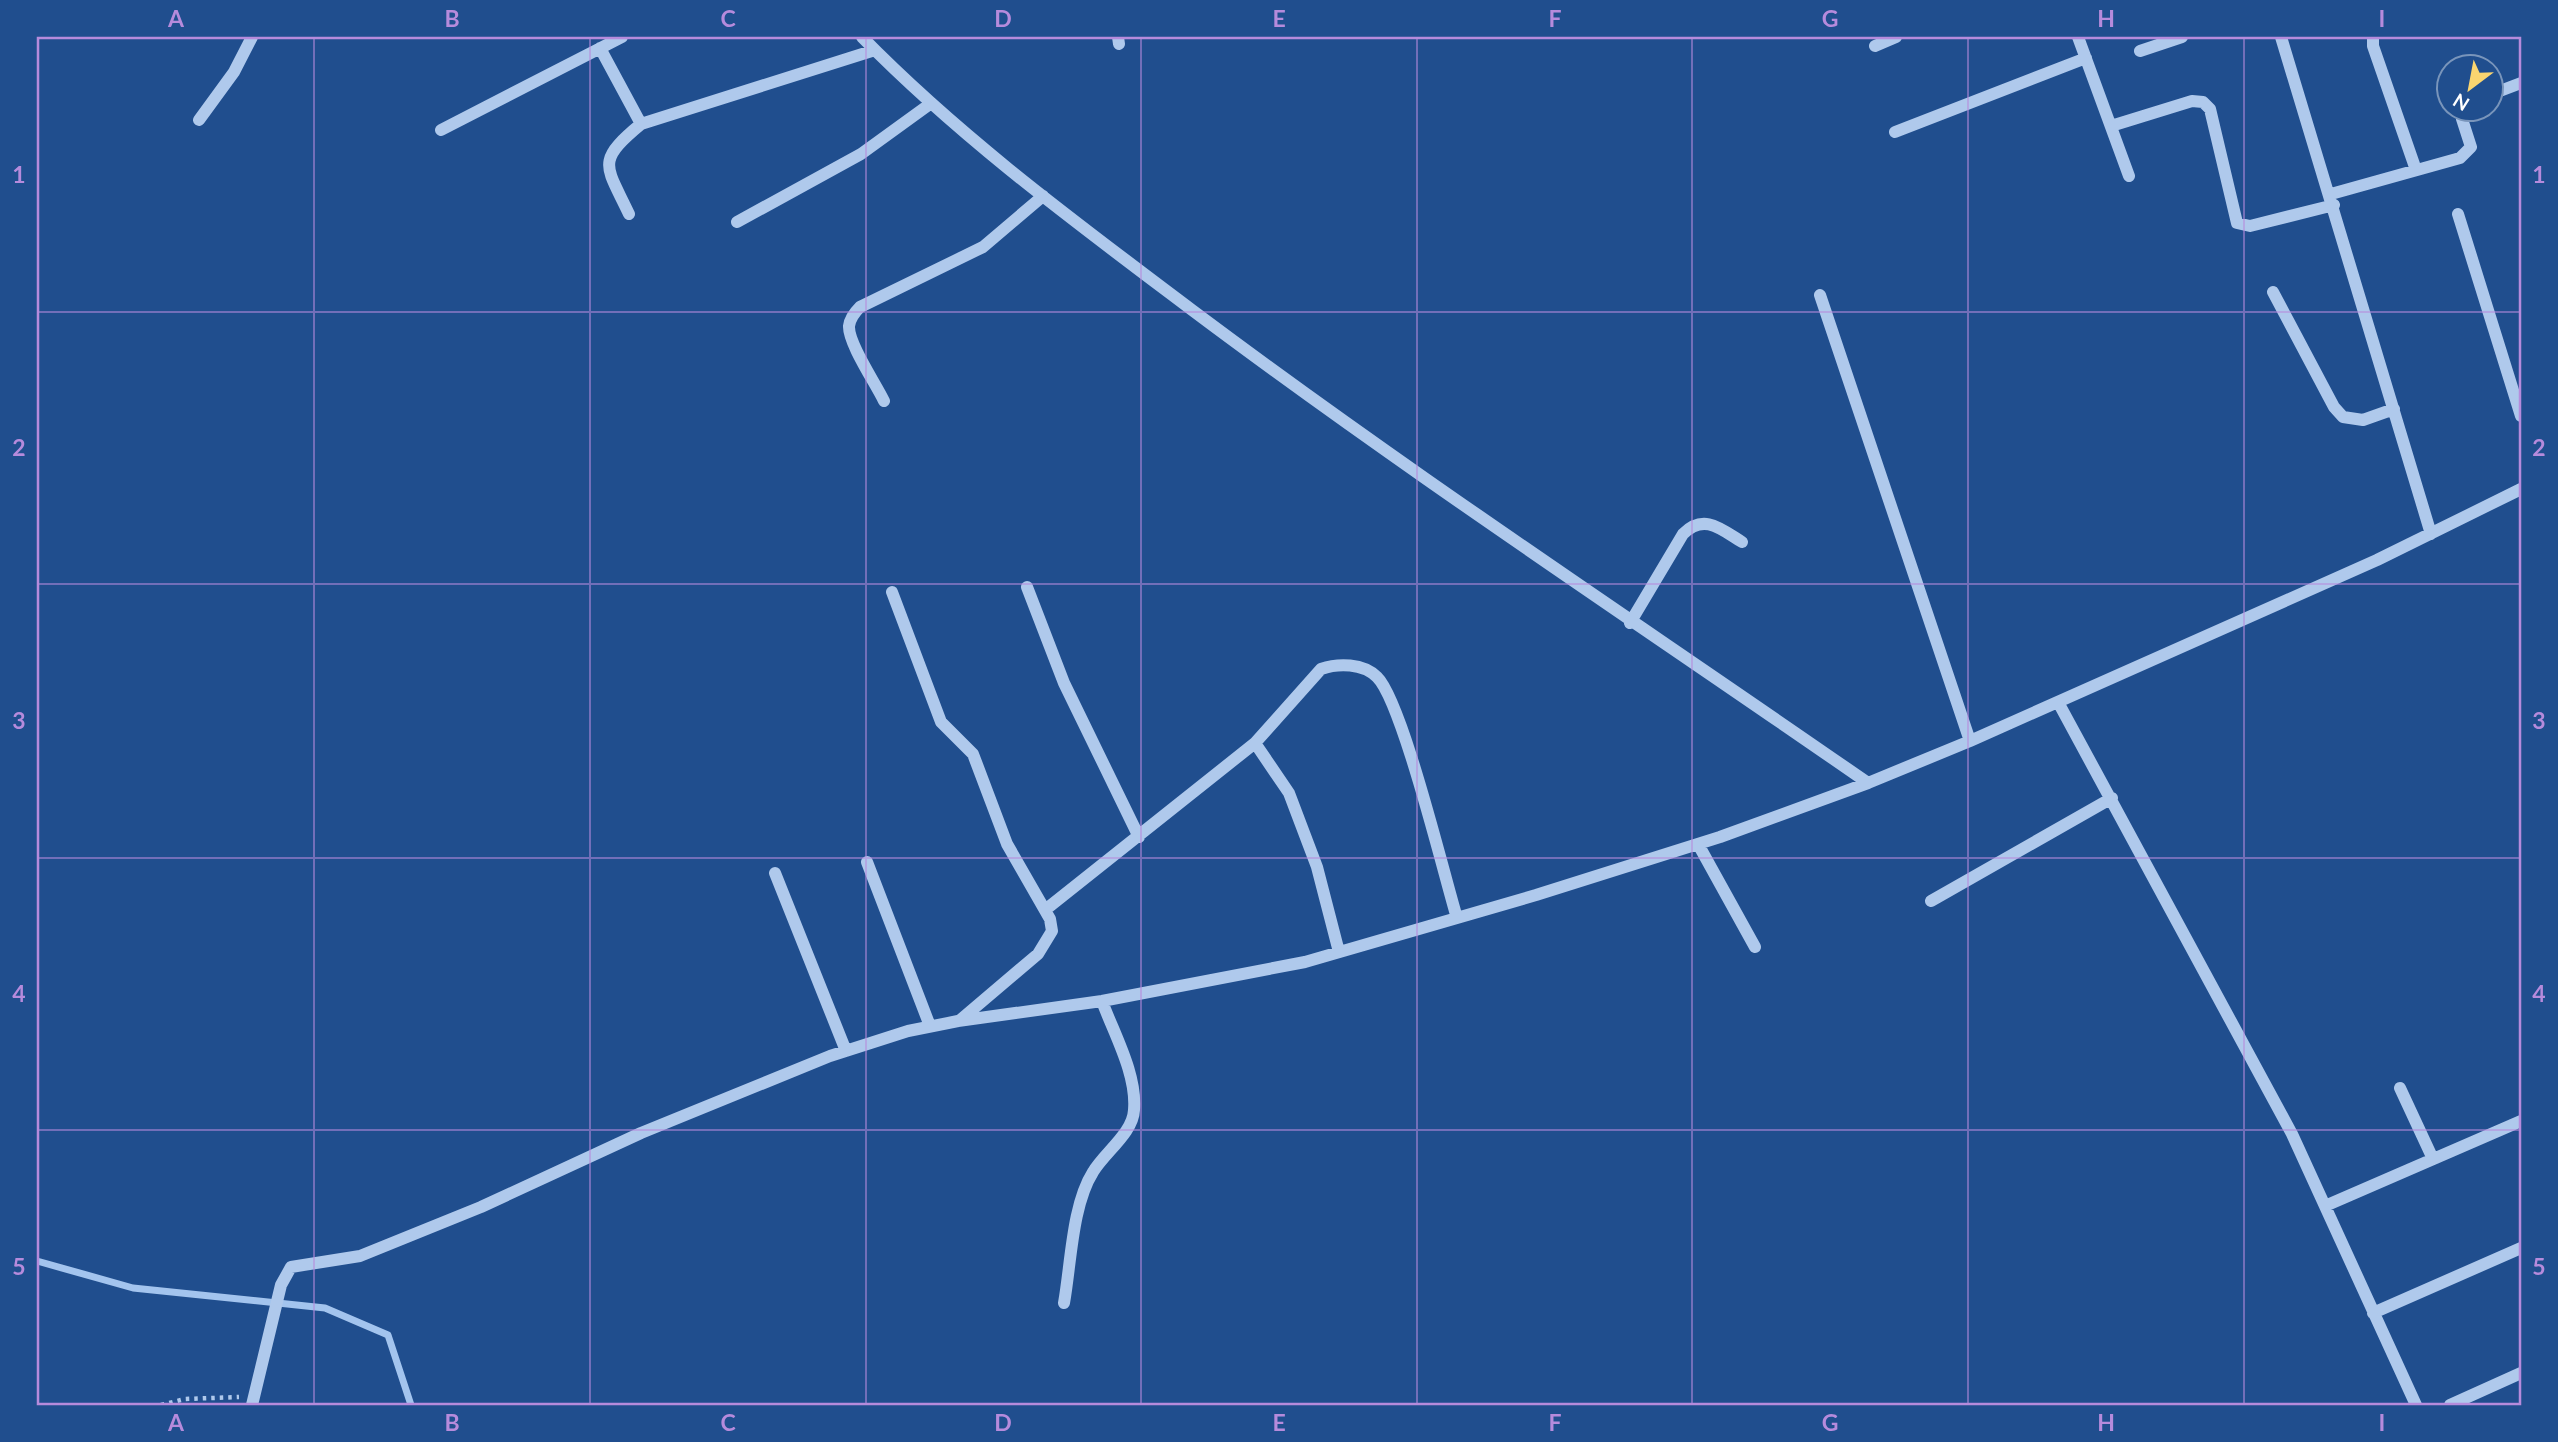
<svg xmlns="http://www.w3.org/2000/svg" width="2558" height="1442" font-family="Lato,sans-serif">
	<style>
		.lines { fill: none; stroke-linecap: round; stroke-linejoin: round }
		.stream { stroke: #a3c4ee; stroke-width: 7 }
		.path { stroke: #afc9ec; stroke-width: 4.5; stroke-dasharray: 3.5 5; stroke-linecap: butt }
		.minor { stroke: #afc9ec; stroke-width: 12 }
		.grid { fill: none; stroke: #b68bdc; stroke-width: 2; stroke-opacity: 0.55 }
		.neatline { fill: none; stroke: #b68bdc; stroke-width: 2.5 }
		.grid-label { font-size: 23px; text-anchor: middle; font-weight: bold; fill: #b68bdc }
	</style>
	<rect width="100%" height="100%" fill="#204e8e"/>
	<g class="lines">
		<path class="stream" d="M 37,1261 L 133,1288 L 325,1308 L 388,1335 L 411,1405"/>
		<path class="path" d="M 161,1405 L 185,1399 L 239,1397"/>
		<path class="minor" d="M 862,37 C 962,139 1078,224 1192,310 C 1412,475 1642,626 1868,783
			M 1118,37 L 1119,44
			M 2078,37 L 2129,176
			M 2281,37 L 2431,534
			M 2373,37 L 2373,46 L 2416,170
			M 1875,46 L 1896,37
			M 600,48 L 641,124
			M 2140,51 L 2182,37
			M 2492,94 L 2521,83
			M 199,120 L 234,72 L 252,37
			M 2111,126 L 2192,101 L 2203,102 L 2210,109 L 2237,223 L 2250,226 L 2334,205
			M 441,130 L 622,37
			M 1895,132 L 2086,58
			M 2331,194 L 2460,158 L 2471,147 L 2462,119 L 2465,108
			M 629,214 C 606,165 595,162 641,124 L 875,50
			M 2458,214 L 2521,416
			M 737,222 L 861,154 L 930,104
			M 2273,292 L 2334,407 L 2343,417 L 2363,420 L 2394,409
			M 1820,295 L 1970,741
			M 884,401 C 876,384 848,343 849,326 C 850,318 855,312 860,307 L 983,247 L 1043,196
			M 1027,587 L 1064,683 L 1139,837
			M 892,592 L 941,722 L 973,754 L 1007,844 L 1050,919 L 1052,931 L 1038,954 L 959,1021
			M 1630,623 L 1683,534 C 1704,513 1721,529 1742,542
			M 2058,702 L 2292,1134 L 2416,1405
			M 1255,743 L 1289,793 L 1317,867 L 1339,952
			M 1698,844 L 1755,947
			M 867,862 L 930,1026
			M 775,873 L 846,1051
			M 1931,901 L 2112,798
			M 1045,910 L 1255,743 L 1321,669 C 1338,663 1363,663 1377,677 C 1402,701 1444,875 1457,918
			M 2400,1088 L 2433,1159
			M 2325,1206 L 2521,1121
			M 1064,1303 C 1071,1264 1072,1205 1093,1172 C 1105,1152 1133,1133 1134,1110 C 1137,1074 1114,1034 1102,1001
			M 2373,1313 L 2521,1248
			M 252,1405 L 281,1285 L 291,1267 L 360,1256 L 481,1207 L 641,1133 L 830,1056 L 908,1031 L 958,1021 L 1102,1001 L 1305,962 L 1536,895 L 1720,837 L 1868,783 L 1970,741 L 2377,560 L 2521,489
			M 2450,1405 L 2521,1373"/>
	</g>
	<path class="grid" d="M 314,37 L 314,1405M 590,37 L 590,1405M 866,37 L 866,1405M 1141,37 L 1141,1405M 1417,37 L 1417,1405M 1692,37 L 1692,1405M 1968,37 L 1968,1405M 2244,37 L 2244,1405M 37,312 L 2521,312M 37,584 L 2521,584M 37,858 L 2521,858M 37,1130 L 2521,1130"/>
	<rect width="2558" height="1442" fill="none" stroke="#204e8e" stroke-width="77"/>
	<g transform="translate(2470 88) rotate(212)"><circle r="33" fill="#204e8e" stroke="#7995bb" stroke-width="2"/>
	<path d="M0-5L12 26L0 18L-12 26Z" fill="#fad570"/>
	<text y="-10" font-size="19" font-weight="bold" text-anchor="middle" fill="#ffffff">N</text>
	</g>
	<rect x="38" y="38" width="2482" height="1366" class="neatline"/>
	<g class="grid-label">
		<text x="176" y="27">A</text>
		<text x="452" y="27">B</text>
		<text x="728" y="27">C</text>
		<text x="1003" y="27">D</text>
		<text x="1279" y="27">E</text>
		<text x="1555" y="27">F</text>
		<text x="1830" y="27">G</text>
		<text x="2106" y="27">H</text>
		<text x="2382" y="27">I</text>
		<text x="19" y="183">1</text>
		<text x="2539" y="183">1</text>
		<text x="19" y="456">2</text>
		<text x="2539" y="456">2</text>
		<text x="19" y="729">3</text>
		<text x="2539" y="729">3</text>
		<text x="19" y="1002">4</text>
		<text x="2539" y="1002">4</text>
		<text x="19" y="1275">5</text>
		<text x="2539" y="1275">5</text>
		<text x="176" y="1431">A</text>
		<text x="452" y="1431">B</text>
		<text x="728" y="1431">C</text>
		<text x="1003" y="1431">D</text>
		<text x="1279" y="1431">E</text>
		<text x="1555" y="1431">F</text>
		<text x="1830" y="1431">G</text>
		<text x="2106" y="1431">H</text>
		<text x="2382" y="1431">I</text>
	</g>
</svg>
